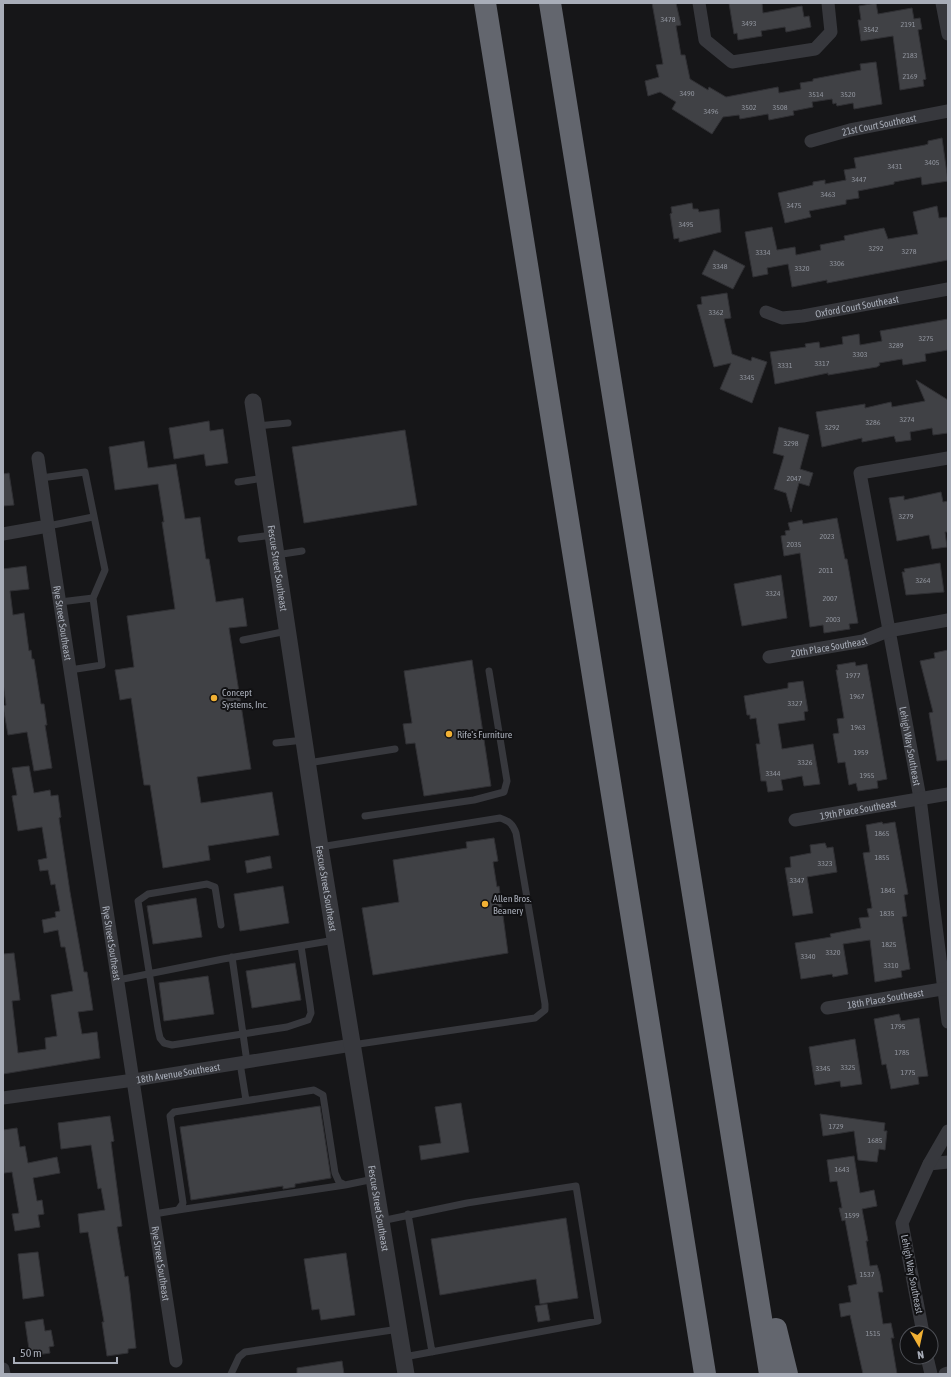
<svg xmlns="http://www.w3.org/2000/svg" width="951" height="1377" font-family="'Asap Condensed',sans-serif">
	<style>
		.building { fill: #404145; stroke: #303034 }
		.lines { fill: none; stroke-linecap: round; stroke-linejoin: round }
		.service { stroke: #37383d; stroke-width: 7 }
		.minor { stroke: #37383d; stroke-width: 13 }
		.tertiary { stroke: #37383d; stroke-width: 17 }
		.motorway { stroke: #63666e; stroke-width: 22 }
		.poi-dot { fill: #f2b134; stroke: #111113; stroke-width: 1.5 }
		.labels { text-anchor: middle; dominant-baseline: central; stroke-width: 4; stroke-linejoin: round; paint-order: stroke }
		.number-label { font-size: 8px; fill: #8e929b }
		.street-label { font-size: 10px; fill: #a8adb8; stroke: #111113 }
		.poi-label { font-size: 10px; fill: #a8adb8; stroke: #111113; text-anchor: start }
	</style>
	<rect width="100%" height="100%" fill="#161618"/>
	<path class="building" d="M 652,3 L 676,3 L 681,25 L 676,26 L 681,55 L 685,55 L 690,79 L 708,90 L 709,87 L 726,97 L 778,87 L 779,93 L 801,89 L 800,83 L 813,81 L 813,79 L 861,70 L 860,64 L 876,62 L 882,104 L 854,109 L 853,103 L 837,106 L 836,103 L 833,104 L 832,99 L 812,102 L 813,107 L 793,111 L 794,115 L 769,120 L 768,114 L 740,119 L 739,115 L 723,117 L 712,134 L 672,109 L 676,102 L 660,92 L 648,96 L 645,81 L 659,77 L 656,65 L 663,64 Z
		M 729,3 L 762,3 L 763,13 L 802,6 L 804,17 L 809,16 L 811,27 L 786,32 L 785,27 L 761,31 L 762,36 L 738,40 L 737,33 L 734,34 Z
		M 876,3 L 878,14 L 912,8 L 914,19 L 920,18 L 922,29 L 918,30 L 926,79 L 923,80 L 924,86 L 900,90 L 893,36 L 861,41 L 858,20 L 861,20 L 859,6 Z
		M 942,138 L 948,181 L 922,185 L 921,177 L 894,182 L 894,184 L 858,191 L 859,198 L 846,200 L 846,204 L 809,211 L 811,217 L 785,223 L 778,193 L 813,185 L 813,182 L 825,180 L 825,184 L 846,180 L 844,170 L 856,168 L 854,158 L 925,145 L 928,144 L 928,141 Z
		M 692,203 L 693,209 L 698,209 L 699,212 L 719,209 L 721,232 L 679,242 L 679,238 L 674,239 L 670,214 L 672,213 L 671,207 Z
		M 937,206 L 939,218 L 948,217 L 948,260 L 827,283 L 827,280 L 792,287 L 788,264 L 767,268 L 768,274 L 753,277 L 745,232 L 772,227 L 777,250 L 795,247 L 796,255 L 821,250 L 820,245 L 845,240 L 844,236 L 873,230 L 884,228 L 888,239 L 918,234 L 913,212 Z
		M 714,250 L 745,266 L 733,289 L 702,274 Z
		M 727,293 L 731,318 L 724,319 L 732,354 L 751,361 L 752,357 L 767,362 L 752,403 L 720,389 L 731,363 L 714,367 L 697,305 L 702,304 L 701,297 Z
		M 948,319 L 948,350 L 925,354 L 926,361 L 903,365 L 902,359 L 879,363 L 880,365 L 877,367 L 828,375 L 828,373 L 775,384 L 770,352 L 806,347 L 805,344 L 819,342 L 820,348 L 843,344 L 842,337 L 859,334 L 860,345 L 882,341 L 880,331 Z
		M 916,380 L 948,400 L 948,433 L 933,435 L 932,428 L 910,432 L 911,440 L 896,442 L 894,436 L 862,442 L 862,438 L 822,447 L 816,412 L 865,404 L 865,408 L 891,402 L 892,407 L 925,401 Z
		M 209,421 L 210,431 L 223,429 L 228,463 L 206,466 L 204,454 L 174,459 L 169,428 Z
		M 779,427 L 809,435 L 800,469 L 813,473 L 809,486 L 799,483 L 791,512 L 786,493 L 774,489 L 784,456 L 773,453 Z
		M 405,430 L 417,505 L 304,523 L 292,447 Z
		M 144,441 L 148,468 L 176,464 L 185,519 L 200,517 L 206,559 L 209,559 L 216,602 L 243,598 L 247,626 L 229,628 L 251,769 L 197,777 L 201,803 L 272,792 L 279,835 L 208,846 L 210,860 L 163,868 L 150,785 L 144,785 L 131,698 L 120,700 L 115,670 L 134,667 L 127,616 L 175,609 L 162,522 L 164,522 L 158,484 L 115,490 L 109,447 Z
		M 9,473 L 14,505 L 3,506 L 3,474 Z
		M 941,492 L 943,502 L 948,501 L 948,532 L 945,532 L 947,547 L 932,549 L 929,535 L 897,541 L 889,498 L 904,496 L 904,500 Z
		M 837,518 L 845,559 L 847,559 L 858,623 L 849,624 L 850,629 L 824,633 L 823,625 L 810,627 L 800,553 L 784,556 L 781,536 L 786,535 L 785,531 L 790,530 L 788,523 L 802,520 L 803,524 Z
		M 940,563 L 944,592 L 906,595 L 902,572 L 905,572 L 904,569 Z
		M 26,566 L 29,589 L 10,591 L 13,615 L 24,613 L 29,651 L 31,650 L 32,659 L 34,659 L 41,704 L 44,704 L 47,725 L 45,725 L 52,768 L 34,771 L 27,732 L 8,735 L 3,706 L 6,705 L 3,683 L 3,569 Z
		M 781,575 L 787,618 L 742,626 L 734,584 Z
		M 948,650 L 948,760 L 937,761 L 929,713 L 933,712 L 920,661 L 935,658 L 934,653 Z
		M 472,660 L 491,786 L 424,796 L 415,743 L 406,744 L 403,724 L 412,723 L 404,671 Z
		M 855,662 L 856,666 L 867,664 L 887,779 L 877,781 L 878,788 L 858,791 L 856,783 L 849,785 L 845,762 L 838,763 L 833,734 L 839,733 L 837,719 L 844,718 L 836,670 L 838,670 L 837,665 Z
		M 803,681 L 808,711 L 804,712 L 805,720 L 778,724 L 782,749 L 813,744 L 820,784 L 804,786 L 802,776 L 781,780 L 783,790 L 768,792 L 766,781 L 761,781 L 756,744 L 760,744 L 756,718 L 750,719 L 750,715 L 747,715 L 744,696 L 788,688 L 788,683 Z
		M 29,766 L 34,793 L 50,790 L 51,796 L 58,795 L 61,817 L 59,818 L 70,892 L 84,972 L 87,972 L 93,1010 L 78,1012 L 82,1034 L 97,1032 L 100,1058 L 3,1074 L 3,954 L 14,953 L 20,1000 L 12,1001 L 18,1053 L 46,1049 L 45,1038 L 57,1036 L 51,995 L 73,991 L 65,947 L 61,947 L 58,930 L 44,933 L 42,920 L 56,917 L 55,912 L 60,911 L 55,884 L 51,885 L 48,870 L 40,871 L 38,860 L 47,858 L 42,827 L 18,831 L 12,796 L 17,795 L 12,768 Z
		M 882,822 L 883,824 L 895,822 L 908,894 L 904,895 L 907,916 L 902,917 L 910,969 L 901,971 L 902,977 L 875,982 L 870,940 L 843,944 L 848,974 L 833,977 L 832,974 L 801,979 L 795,943 L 831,937 L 830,934 L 861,928 L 859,918 L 869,917 L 867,909 L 872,908 L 863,853 L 870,852 L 866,825 Z
		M 494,838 L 498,861 L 493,862 L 497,887 L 499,886 L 508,953 L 373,975 L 362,908 L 399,902 L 393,860 L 467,848 L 466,842 Z
		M 825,843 L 827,848 L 833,847 L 837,872 L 807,877 L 813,913 L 793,916 L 785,868 L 791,867 L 790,857 L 811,853 L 810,845 Z
		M 270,856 L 272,868 L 247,873 L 245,861 Z
		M 283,886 L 289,923 L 240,931 L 234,894 Z
		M 196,898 L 202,937 L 153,944 L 147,906 Z
		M 295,963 L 301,1000 L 252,1008 L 246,971 Z
		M 208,976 L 214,1014 L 164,1021 L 159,983 Z
		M 899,1014 L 901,1021 L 919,1018 L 928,1076 L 918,1077 L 919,1084 L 891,1089 L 886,1064 L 882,1065 L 874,1019 Z
		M 855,1039 L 862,1084 L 841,1087 L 840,1081 L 815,1085 L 809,1047 Z
		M 461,1103 L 469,1152 L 421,1160 L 419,1146 L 441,1143 L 435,1107 Z
		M 320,1106 L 331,1178 L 295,1184 L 295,1187 L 283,1189 L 283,1186 L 191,1200 L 180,1127 Z
		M 820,1114 L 885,1123 L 884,1131 L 887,1131 L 885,1150 L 879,1149 L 877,1162 L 858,1160 L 854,1131 L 823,1136 Z
		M 110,1116 L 114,1141 L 111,1142 L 122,1226 L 117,1227 L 125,1277 L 128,1276 L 130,1292 L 136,1348 L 128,1349 L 128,1353 L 107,1356 L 102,1322 L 104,1322 L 88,1232 L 80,1233 L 78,1214 L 105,1210 L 101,1188 L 98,1189 L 91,1145 L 61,1149 L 58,1123 Z
		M 17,1128 L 20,1147 L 25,1146 L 28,1163 L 57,1157 L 60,1173 L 33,1178 L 37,1201 L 42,1200 L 44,1214 L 38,1215 L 40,1227 L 15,1231 L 12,1214 L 19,1213 L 12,1172 L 4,1173 L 3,1130 Z
		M 854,1156 L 860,1193 L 874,1190 L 877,1206 L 862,1209 L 868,1241 L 866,1241 L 870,1266 L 877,1265 L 880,1274 L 883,1292 L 878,1292 L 883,1324 L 891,1323 L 894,1338 L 891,1338 L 897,1374 L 863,1374 L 850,1315 L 841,1317 L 839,1304 L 851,1302 L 848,1286 L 857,1284 L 845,1220 L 842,1221 L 839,1208 L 842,1208 L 837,1181 L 830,1182 L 827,1160 Z
		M 566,1218 L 578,1298 L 540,1304 L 536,1279 L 440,1295 L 431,1239 Z
		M 38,1252 L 44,1296 L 23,1299 L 18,1254 Z
		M 346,1253 L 355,1315 L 321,1320 L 319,1309 L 312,1310 L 304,1259 Z
		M 547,1304 L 550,1320 L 538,1322 L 535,1306 Z
		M 43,1319 L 45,1331 L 51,1330 L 54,1346 L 49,1347 L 50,1353 L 30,1356 L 25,1322 Z
		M 342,1361 L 344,1374 L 297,1374 L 297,1368 Z"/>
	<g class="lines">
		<path class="service" d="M 257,426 L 288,423
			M 41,478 L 85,472 L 105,570 L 93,598
			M 238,482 L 264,478
			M 48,526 L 93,517
			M 241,539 L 273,535
			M 276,555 L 302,551
			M 60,602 L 93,598 L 102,665 L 70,670
			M 243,640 L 287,631
			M 276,743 L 304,740
			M 308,763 L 395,749
			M 365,816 L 474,800 L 504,792 L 507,781 L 489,671
			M 320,847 L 500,818 C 509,821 513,824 516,833 L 545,1004 L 545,1010 L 535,1018 L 352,1045
			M 221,925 L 215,887 L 207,884 L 148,894 L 138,901 L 158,1029 L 160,1038 L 164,1043 L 172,1045 L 287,1027 L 308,1020 L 311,1013 L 310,1005 L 301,946
			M 232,957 L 247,1062
			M 118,980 L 223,959 L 335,940
			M 240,1063 L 246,1100
			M 178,1210 L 345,1185
			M 154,1214 L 178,1210 L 183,1203 L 170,1116 L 174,1112 L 314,1090 L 323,1095 L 335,1173 L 339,1182 L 345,1185 L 374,1179
			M 408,1214 L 432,1352
			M 381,1221 L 467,1203 L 576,1186 L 598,1321 L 404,1357
			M 231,1374 L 239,1357 L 245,1352 L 399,1329"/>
		<g class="minor">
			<path d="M 699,3 L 705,40 L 732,62 L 815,49 L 831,32 L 828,3"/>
			<path d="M 942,3 L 948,34"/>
			<path id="s1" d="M 811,141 L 850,130 L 948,111"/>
			<path id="s2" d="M 766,312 L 782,318 L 803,316 L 948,289"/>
			<path id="s3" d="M 948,458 L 860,473 L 920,798 L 948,1022"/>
			<path id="s4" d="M 48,526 L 176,1361"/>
			<path d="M 3,534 L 48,526 L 38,458"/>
			<path id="s5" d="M 769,657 L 863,641 L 888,631 L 948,620"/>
			<path id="s6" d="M 795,820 L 948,794"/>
			<path id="s7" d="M 827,1008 L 948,988"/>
			<path id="s8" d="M 3,1098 L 134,1080 L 352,1045"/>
			<path d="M 929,1164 L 948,1162"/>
			<path d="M 923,1333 L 902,1223 L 929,1164 L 948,1131"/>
			<path d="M 927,1357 L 931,1374"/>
			<path d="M 3,1369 L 4,1374"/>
			<path d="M 945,1374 L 948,1373"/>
		</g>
		<path class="tertiary" id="s9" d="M 253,402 L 320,847 L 406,1374"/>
		<path class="motorway" d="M 485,3 L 705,1374
			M 550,3 C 621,460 700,916 770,1374
			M 776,1329 L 787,1374"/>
	</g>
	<g class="poi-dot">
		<circle cx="214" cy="698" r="4"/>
		<circle cx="449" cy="734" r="4"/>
		<circle cx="485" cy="904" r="4"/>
	</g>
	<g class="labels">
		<g class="number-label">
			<text x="668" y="19">3478</text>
			<text x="749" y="23">3493</text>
			<text x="908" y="24">2191</text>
			<text x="871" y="29">3542</text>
			<text x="910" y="55">2183</text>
			<text x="910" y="76">2169</text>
			<text x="687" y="93">3490</text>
			<text x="816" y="94">3514</text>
			<text x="848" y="94">3520</text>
			<text x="749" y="107">3502</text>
			<text x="780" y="107">3508</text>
			<text x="711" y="111">3496</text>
			<text x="932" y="162">3405</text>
			<text x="895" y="166">3431</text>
			<text x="859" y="179">3447</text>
			<text x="828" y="194">3463</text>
			<text x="794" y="205">3475</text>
			<text x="686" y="224">3495</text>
			<text x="876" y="248">3292</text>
			<text x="909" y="251">3278</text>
			<text x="763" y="252">3334</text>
			<text x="837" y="263">3306</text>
			<text x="720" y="266">3348</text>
			<text x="802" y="268">3320</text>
			<text x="716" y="312">3362</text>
			<text x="926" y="338">3275</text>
			<text x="896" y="345">3289</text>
			<text x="860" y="354">3303</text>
			<text x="822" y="363">3317</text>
			<text x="785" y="365">3331</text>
			<text x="747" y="377">3345</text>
			<text x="907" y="419">3274</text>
			<text x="873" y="422">3286</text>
			<text x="832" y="427">3292</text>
			<text x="791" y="443">3298</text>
			<text x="794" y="478">2047</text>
			<text x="906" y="516">3279</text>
			<text x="827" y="536">2023</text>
			<text x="794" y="544">2035</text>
			<text x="826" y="570">2011</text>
			<text x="923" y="580">3264</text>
			<text x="773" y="593">3324</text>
			<text x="830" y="598">2007</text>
			<text x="833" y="619">2003</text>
			<text x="853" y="675">1977</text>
			<text x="857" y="696">1967</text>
			<text x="795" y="703">3327</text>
			<text x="858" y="727">1963</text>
			<text x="861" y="752">1959</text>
			<text x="805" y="762">3326</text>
			<text x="773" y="773">3344</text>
			<text x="867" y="775">1955</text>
			<text x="882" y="833">1865</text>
			<text x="882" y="857">1855</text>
			<text x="825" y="863">3323</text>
			<text x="797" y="880">3347</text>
			<text x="888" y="890">1845</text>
			<text x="887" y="913">1835</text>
			<text x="889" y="944">1825</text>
			<text x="833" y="952">3320</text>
			<text x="808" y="956">3340</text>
			<text x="891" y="965">3310</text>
			<text x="898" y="1026">1795</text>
			<text x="902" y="1052">1785</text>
			<text x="848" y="1067">3325</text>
			<text x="823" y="1068">3345</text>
			<text x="908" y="1072">1775</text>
			<text x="836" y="1126">1729</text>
			<text x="875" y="1140">1685</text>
			<text x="842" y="1169">1643</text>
			<text x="852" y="1215">1599</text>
			<text x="867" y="1274">1537</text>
			<text x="873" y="1333">1515</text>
		</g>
		<g class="street-label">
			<text stroke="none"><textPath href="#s1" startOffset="70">21st Court Southeast</textPath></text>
			<text stroke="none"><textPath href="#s2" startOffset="93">Oxford Court Southeast</textPath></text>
			<text stroke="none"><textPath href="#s9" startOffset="168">Fescue Street Southeast</textPath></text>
			<text stroke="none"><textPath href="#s4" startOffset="98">Rye Street Southeast</textPath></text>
			<text stroke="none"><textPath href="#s5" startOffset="61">20th Place Southeast</textPath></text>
			<text stroke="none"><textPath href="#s3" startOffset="367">Lehigh Way Southeast</textPath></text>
			<text stroke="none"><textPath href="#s6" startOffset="64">19th Place Southeast</textPath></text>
			<text stroke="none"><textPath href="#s9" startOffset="492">Fescue Street Southeast</textPath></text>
			<text stroke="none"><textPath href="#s4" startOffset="422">Rye Street Southeast</textPath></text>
			<text stroke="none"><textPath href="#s7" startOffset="59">18th Place Southeast</textPath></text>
			<text stroke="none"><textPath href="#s8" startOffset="177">18th Avenue Southeast</textPath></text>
			<text stroke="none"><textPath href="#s9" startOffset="816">Fescue Street Southeast</textPath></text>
			<text stroke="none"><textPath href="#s4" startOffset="746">Rye Street Southeast</textPath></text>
			<text transform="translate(912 1274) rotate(79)">Lehigh Way Southeast</text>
		</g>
		<g class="poi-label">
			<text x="222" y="692">Concept<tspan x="222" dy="12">Systems, Inc.</tspan></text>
			<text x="457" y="734">Rife’s Furniture</text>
			<text x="493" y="898">Allen Bros.<tspan x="493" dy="12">Beanery</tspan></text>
		</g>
	</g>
	<rect width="951" height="1377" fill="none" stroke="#a8adb8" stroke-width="8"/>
	<g transform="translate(919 1345) rotate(171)"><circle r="19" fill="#111113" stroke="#4d4f55"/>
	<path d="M0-3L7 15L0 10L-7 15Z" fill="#f2b134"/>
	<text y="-6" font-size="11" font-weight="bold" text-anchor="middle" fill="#a8adb8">N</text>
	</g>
	<path d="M14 1357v6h103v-6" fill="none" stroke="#a8adb8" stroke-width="2"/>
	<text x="20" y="1357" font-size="12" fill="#a8adb8" stroke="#111113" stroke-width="3" paint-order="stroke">50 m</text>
</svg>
